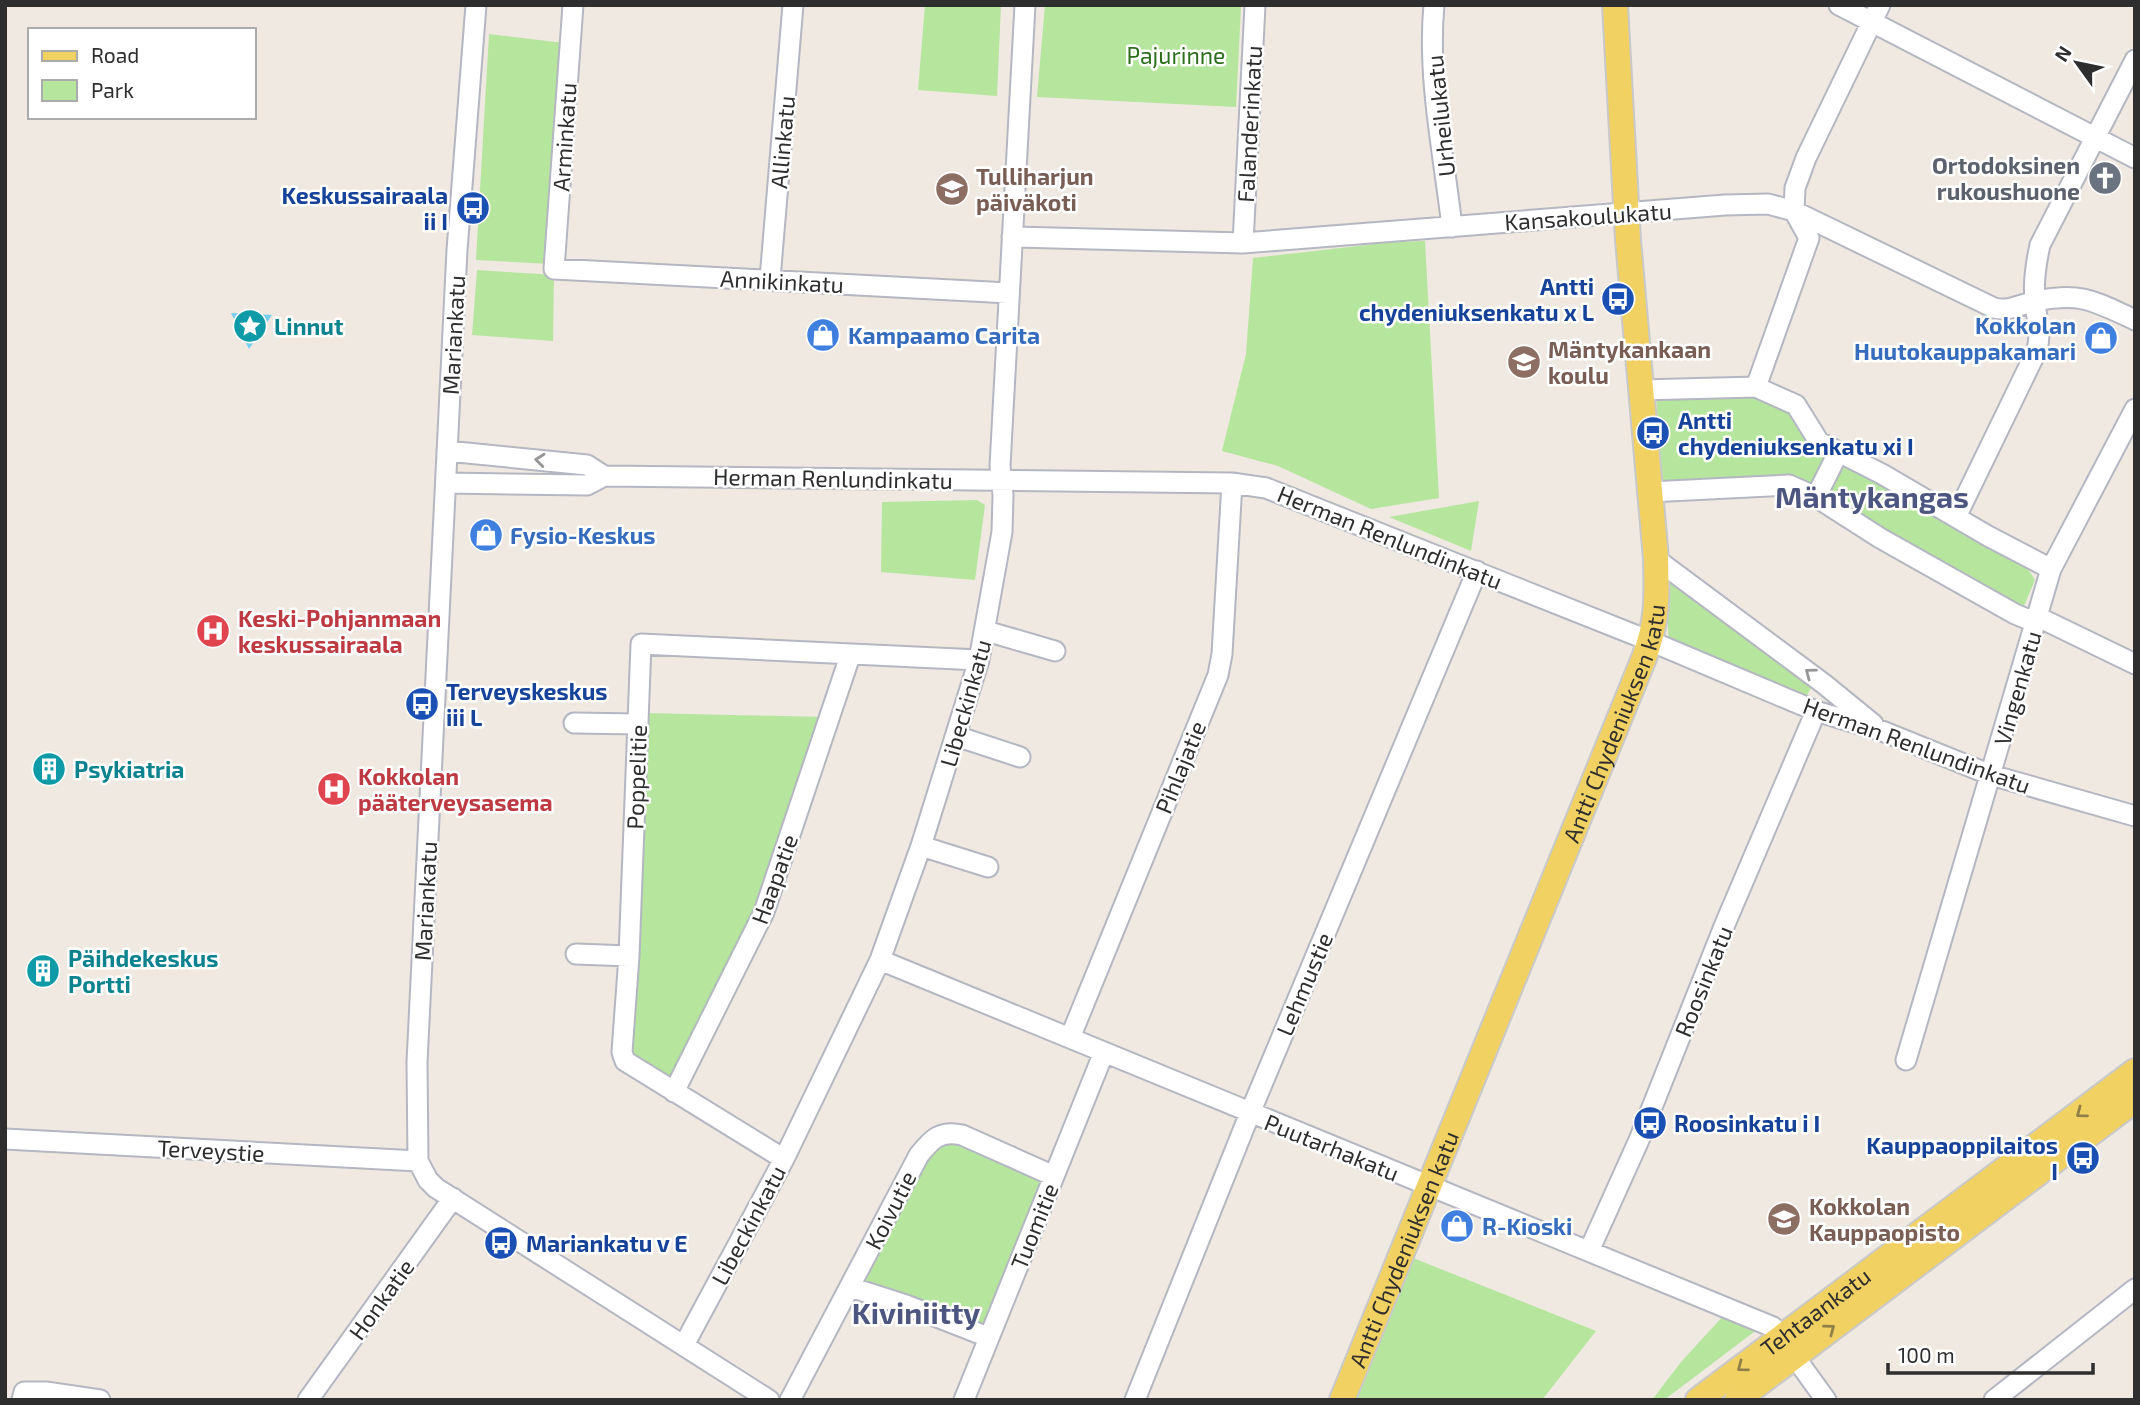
<svg xmlns="http://www.w3.org/2000/svg" width="2140" height="1405" font-family="'Exo 2',sans-serif">
	<style>
		.green { fill: #b6e59e }
		.water { fill: #75cff0 }
		.lines { fill: none; stroke-linecap: round; stroke-linejoin: round }
		.minor-casing { stroke: #b4b7c1; stroke-width: 23 }
		.major-casing { stroke: #c9c9c9; stroke-width: 28 }
		.minor { stroke: #fff; stroke-width: 19 }
		.major { stroke: #f2d163; stroke-width: 24 }
		.oneway { stroke: #969696 }
		.oneway2 { stroke: #908048 }
		.labels { text-anchor: middle; dominant-baseline: central; stroke-width: 5; stroke-linejoin: round; paint-order: stroke }
		.park-label { font-size: 23px; fill: #2c6e1b; stroke: #fff }
		.street-label { font-size: 23px; fill: #2e2e2e; stroke: #fff }
		.worship-label { font-size: 23px; font-weight: bold; fill: #5b616d; stroke: #fff; text-anchor: end }
		.education-label { font-size: 23px; font-weight: bold; fill: #785e54; stroke: #fff; text-anchor: start }
		.transit-label { font-size: 23px; font-weight: bold; fill: #164399; stroke: #fff; text-anchor: start }
		.shop-label { font-size: 23px; font-weight: bold; fill: #366cbe; stroke: #fff; text-anchor: start }
		.culture-label { font-size: 23px; font-weight: bold; fill: #0d838f; stroke: #fff; text-anchor: start }
		.health-label { font-size: 23px; font-weight: bold; fill: #be3a42; stroke: #fff; text-anchor: start }
		.district-label { font-size: 30px; font-weight: bold; fill: #4d5680; stroke: #fff }
	</style>
	<rect width="100%" height="100%" fill="#efe9e1"/>
	<path class="green" d="M 925,5 L 1001,5 L 997,96 L 918,90 Z
		M 1045,5 L 1241,7 L 1236,107 L 1037,97 Z
		M 489,34 L 564,43 L 549,264 L 476,260 Z
		M 1425,241 L 1439,498 L 1371,509 L 1278,466 L 1222,451 L 1246,354 L 1253,258 L 1393,242 Z
		M 477,270 L 554,275 L 553,341 L 472,335 Z
		M 1656,394 L 1747,394 L 1791,410 L 1827,453 L 1811,485 L 1662,486 Z
		M 1844,461 L 2026,566 L 2035,580 L 2024,606 L 2005,601 L 1836,503 L 1829,491 Z
		M 977,500 L 985,505 L 975,580 L 881,572 L 882,502 Z
		M 1479,501 L 1471,551 L 1389,517 Z
		M 1664,579 L 1685,591 L 1811,688 L 1806,697 L 1669,641 Z
		M 643,713 L 825,717 L 756,915 L 671,1080 L 632,1055 L 629,1038 Z
		M 952,1141 L 1042,1177 L 982,1331 L 860,1284 L 935,1144 Z
		M 1408,1256 L 1596,1331 L 1542,1400 L 1351,1400 Z
		M 1725,1314 L 1758,1329 L 1664,1400 L 1652,1400 L 1681,1362 Z"/>
	<path class="water" d="M 231,313 L 272,315 L 249,349 Z"/>
	<g class="lines">
		<g class="minor-casing">
			<path id="minor" d="M 476,5 L 457,250 L 417,1062 L 418,1161 L 428,1180 L 436,1188 L 769,1400
				M 573,5 L 554,269 L 1009,293
				M 1434,5 C 1427,77 1444,156 1452,227
				M 1839,5 L 2135,158
				M 1012,237 L 1243,243 L 1725,205 L 1768,204 L 1794,211 L 1994,308 C 2009,312 2021,304 2036,301 C 2082,292 2094,301 2135,320
				M 1243,243 L 1255,5
				M 770,279 L 793,5
				M 1756,387 L 1809,238 L 1794,211 L 1795,188 L 1806,158 L 1880,5
				M 1640,390 L 1756,387 L 1796,405 L 1819,442 L 1882,474 L 1988,536 L 2051,569
				M 447,451 L 587,465 L 604,476
				M 446,483 L 587,485 L 604,476 L 1232,483 L 1266,488 L 1650,641 L 1816,711 L 1882,731 L 1991,775 L 2135,816
				M 1649,492 L 1789,485 L 1816,497 L 1880,538 L 2015,614 L 2027,619 L 2038,617 L 2135,664
				M 1816,497 L 1838,453
				M 1956,517 L 2037,350 C 2042,328 2036,321 2035,300 C 2033,282 2036,263 2040,245 L 2135,60
				M 1656,559 L 1824,684 L 1873,724
				M 986,631 L 1055,651
				M 574,723 L 638,724
				M 956,736 L 1020,757
				M 921,846 L 988,867
				M 576,954 L 629,956
				M 880,960 L 1773,1327 L 1826,1400
				M 1070,1038 L 1218,675 L 1222,654 L 1232,483
				M 1906,1060 L 2051,569 L 2135,409
				M 674,1092 L 764,912 L 850,656
				M 5,1139 L 418,1161
				M 784,1159 L 625,1061 L 622,1052 L 629,956 L 641,644 L 979,660
				M 1589,1251 L 1639,1140 L 1725,924 L 1816,711
				M 850,1287 L 906,1305 L 988,1337
				M 684,1345 L 784,1159 L 880,960 L 921,846 L 979,660 L 1002,532 L 1003,495 L 1000,466 L 1025,5
				M 22,1400 L 24,1392 L 46,1392 L 100,1400
				M 308,1400 L 453,1198
				M 790,1400 L 919,1155 C 932,1139 940,1130 962,1135 L 1054,1176
				M 964,1400 L 1104,1052
				M 1135,1400 L 1250,1113 L 1477,571
				M 1994,1400 L 2135,1289"/>
		</g>
		<g class="major-casing">
			<g id="major">
				<path id="s1" d="M 1342,1400 L 1644,658 C 1658,620 1657,598 1656,559 L 1628,240 L 1615,5"/>
				<path id="s2" d="M 1698,1400 L 2135,1071"/>
				<path d="M 1737,1400 L 2135,1100"/>
			</g>
		</g>
		<use href="#minor" class="minor"/>
		<use href="#major" class="major"/>
	</g>
	<defs><path id="oneway-chevron" d="M-2-3.5L2.5 0L-2 3.5" fill="none" stroke-width="1.6" stroke-linecap="round" stroke-linejoin="round" transform="scale(1.75)"/></defs>
	<g class="oneway">
		<use href="#oneway-chevron" transform="translate(540 460) rotate(-174)"/>
		<use href="#oneway-chevron" transform="translate(1810 673) rotate(-143)"/>
	</g>
	<g class="oneway2">
		<use href="#oneway-chevron" transform="translate(2081 1113) rotate(143)"/>
		<use href="#oneway-chevron" transform="translate(1830 1329) rotate(-37)"/>
		<use href="#oneway-chevron" transform="translate(1742 1367) rotate(143)"/>
	</g>
	<defs>
		<g id="church-disc" transform="scale(1.75)"><circle r="9.5" fill="#6b7280" stroke="#fff"/><path d="M-1.2-6h2.4v3.5h3.3v2.4h-3.3V6h-2.4V-.1h-3.3v-2.4h3.3Z" fill="#fff"/></g>
		<g id="school-disc" transform="scale(1.75)"><circle r="9.5" fill="#8d6e63" stroke="#fff"/><path d="M0-5L7-2L0 1L-7-2ZM-4 1L0 2.5L4 1V4Q0 6-4 4Z" fill="#fff"/></g>
		<g id="bus-disc" transform="scale(1.75)"><circle r="9.5" fill="#1a4fb4" stroke="#fff"/><path d="M-5-6H5V4H4V6H2V4H-2V6H-4V4H-5ZM-3.5-4V0h7V-4ZM-3.5 1.2v1.5H-2V1.2ZM2 1.2v1.5H3.5V1.2Z" fill="#fff"/></g>
		<g id="sight-disc" transform="scale(1.75)"><circle r="9.5" fill="#0f9aa8" stroke="#fff"/><path d="M0-6L1.8-2.2L6-1.7L2.9 1.2L3.7 5.4L0 3.3L-3.7 5.4L-2.9 1.2L-6-1.7L-1.8-2.2Z" fill="#fff"/></g>
		<g id="shop-disc" transform="scale(1.75)"><circle r="9.5" fill="#3f7fe0" stroke="#fff"/><path d="M-5-2.5h2.3a2.7 3.5 0 0 1 5.4 0H5L5.5 6h-11ZM-1.5-2.5h3a1.5 2.3 0 0 0-3 0Z" fill="#fff"/></g>
		<g id="hospital-disc" transform="scale(1.75)"><circle r="9.5" fill="#e0444e" stroke="#fff"/><path d="M-5-5h3v3.5h4V-5h3V5h-3V1.5h-4V5h-3Z" fill="#fff"/></g>
		<g id="building-disc" transform="scale(1.75)"><circle r="9.5" fill="#0f9aa8" stroke="#fff"/><path d="M-4-6H4V6H1V3H-1V6H-4ZM-2.5-4.3h1.7v1.8h-1.7ZM.8-4.3h1.7v1.8H.8ZM-2.5-1h1.7V.8h-1.7ZM.8-1h1.7V.8H.8Z" fill="#fff"/></g>
	</defs>
	<g fill-rule="evenodd">
		<use href="#church-disc" x="2105" y="178"/>
		<use href="#school-disc" x="952" y="189"/>
		<use href="#bus-disc" x="473" y="208"/>
		<use href="#bus-disc" x="1618" y="299"/>
		<use href="#sight-disc" x="250" y="326"/>
		<use href="#shop-disc" x="823" y="335"/>
		<use href="#shop-disc" x="2101" y="338"/>
		<use href="#school-disc" x="1524" y="362"/>
		<use href="#bus-disc" x="1653" y="433"/>
		<use href="#shop-disc" x="486" y="535"/>
		<use href="#hospital-disc" x="213" y="631"/>
		<use href="#bus-disc" x="422" y="704"/>
		<use href="#building-disc" x="49" y="769"/>
		<use href="#hospital-disc" x="334" y="789"/>
		<use href="#building-disc" x="43" y="971"/>
		<use href="#bus-disc" x="1650" y="1123"/>
		<use href="#bus-disc" x="2083" y="1158"/>
		<use href="#school-disc" x="1784" y="1219"/>
		<use href="#shop-disc" x="1457" y="1226"/>
		<use href="#bus-disc" x="501" y="1243"/>
	</g>
	<g class="labels">
		<g class="park-label">
			<text x="1176" y="55">Pajurinne</text>
		</g>
		<g class="street-label">
			<text transform="translate(1440 116) rotate(-96)">Urheilukatu</text>
			<text transform="translate(1249 124) rotate(-87)">Falanderinkatu</text>
			<text transform="translate(564 137) rotate(-86)">Arminkatu</text>
			<text transform="translate(782 142) rotate(-85)">Allinkatu</text>
			<text transform="translate(1588 216) rotate(-4)">Kansakoulukatu</text>
			<text transform="translate(782 281) rotate(3)">Annikinkatu</text>
			<text transform="translate(453 335) rotate(-87)">Mariankatu</text>
			<text transform="translate(833 478) rotate(1)">Herman Renlundinkatu</text>
			<text transform="translate(1390 537) rotate(22)">Herman Renlundinkatu</text>
			<text transform="translate(2017 688) rotate(-74)">Vingenkatu</text>
			<text transform="translate(965 703) rotate(-74)">Libeckinkatu</text>
			<text stroke="none"><textPath href="#s1" startOffset="730">Antti Chydeniuksen katu</textPath></text>
			<text transform="translate(1917 745) rotate(20)">Herman Renlundinkatu</text>
			<text transform="translate(1180 767) rotate(-68)">Pihlajatie</text>
			<text transform="translate(636 777) rotate(-88)">Poppelitie</text>
			<text transform="translate(774 879) rotate(-70)">Haapatie</text>
			<text transform="translate(425 901) rotate(-87)">Mariankatu</text>
			<text transform="translate(1703 981) rotate(-68)">Roosinkatu</text>
			<text transform="translate(1304 984) rotate(-67)">Lehmustie</text>
			<text transform="translate(1332 1147) rotate(22)">Puutarhakatu</text>
			<text transform="translate(211 1150) rotate(3)">Terveystie</text>
			<text transform="translate(890 1210) rotate(-63)">Koivutie</text>
			<text transform="translate(748 1225) rotate(-62)">Libeckinkatu</text>
			<text transform="translate(1034 1226) rotate(-68)">Tuomitie</text>
			<text stroke="none"><textPath href="#s1" startOffset="163">Antti Chydeniuksen katu</textPath></text>
			<text transform="translate(381 1299) rotate(-54)">Honkatie</text>
			<text stroke="none"><textPath href="#s2" startOffset="147">Tehtaankatu</textPath></text>
		</g>
		<g class="worship-label">
			<text x="2080" y="165">Ortodoksinen<tspan x="2080" dy="26">rukoushuone</tspan></text>
		</g>
		<g class="education-label">
			<text x="976" y="176">Tulliharjun<tspan x="976" dy="26">päiväkoti</tspan></text>
			<text x="1548" y="349">Mäntykankaan<tspan x="1548" dy="26">koulu</tspan></text>
			<text x="1809" y="1206">Kokkolan<tspan x="1809" dy="26">Kauppaopisto</tspan></text>
		</g>
		<g class="transit-label">
			<text x="448" y="195" text-anchor="end">Keskussairaala<tspan x="448" dy="26">ii I</tspan></text>
			<text x="1594" y="286" text-anchor="end">Antti<tspan x="1594" dy="26">chydeniuksenkatu x L</tspan></text>
			<text x="1678" y="420">Antti<tspan x="1678" dy="26">chydeniuksenkatu xi I</tspan></text>
			<text x="446" y="691">Terveyskeskus<tspan x="446" dy="26">iii L</tspan></text>
			<text x="1674" y="1123">Roosinkatu i I</text>
			<text x="2058" y="1145" text-anchor="end">Kauppaoppilaitos<tspan x="2058" dy="26">I</tspan></text>
			<text x="526" y="1243">Mariankatu v E</text>
		</g>
		<g class="shop-label">
			<text x="2076" y="325" text-anchor="end">Kokkolan<tspan x="2076" dy="26">Huutokauppakamari</tspan></text>
			<text x="848" y="335">Kampaamo Carita</text>
			<text x="510" y="535">Fysio-Keskus</text>
			<text x="1482" y="1226">R-Kioski</text>
		</g>
		<g class="culture-label">
			<text x="274" y="326">Linnut</text>
			<text x="74" y="769">Psykiatria</text>
			<text x="68" y="958">Päihdekeskus<tspan x="68" dy="26">Portti</tspan></text>
		</g>
		<g class="health-label">
			<text x="238" y="618">Keski-Pohjanmaan<tspan x="238" dy="26">keskussairaala</tspan></text>
			<text x="358" y="776">Kokkolan<tspan x="358" dy="26">pääterveysasema</tspan></text>
		</g>
		<g class="district-label">
			<text x="1872" y="496">Mäntykangas</text>
			<text x="916" y="1312">Kiviniitty</text>
		</g>
	</g>
	<rect width="2140" height="1405" fill="none" stroke="#2e2e2e" stroke-width="14"/>
	<rect x="28" y="28" width="228" height="91" fill="#ffffff" stroke="#ababab" stroke-width="2"/>
	<rect x="42" y="51" width="35" height="10" fill="#f2d163" stroke="#ababab" stroke-width="2"/>
	<text x="91" y="63" font-size="21" fill="#2e2e2e">Road</text>
	<rect x="42" y="80" width="35" height="21" fill="#b6e59e" stroke="#ababab" stroke-width="2"/>
	<text x="91" y="98" font-size="21" fill="#2e2e2e">Park</text>
	<g transform="translate(2077 63) rotate(303)" stroke="#ffffff" stroke-width="5" paint-order="stroke">
	<path d="M0-5L12 26L0 18L-12 26Z" fill="#2e2e2e"/>
	<text y="-10" font-size="19" font-weight="bold" text-anchor="middle" fill="#2e2e2e">N</text>
	</g>
	<path d="M1888 1363v10h205v-10" fill="none" stroke="#2e2e2e" stroke-width="3.5"/>
	<text x="1898" y="1363" font-size="21" fill="#2e2e2e" stroke="#ffffff" stroke-width="5" paint-order="stroke">100 m</text>
</svg>
